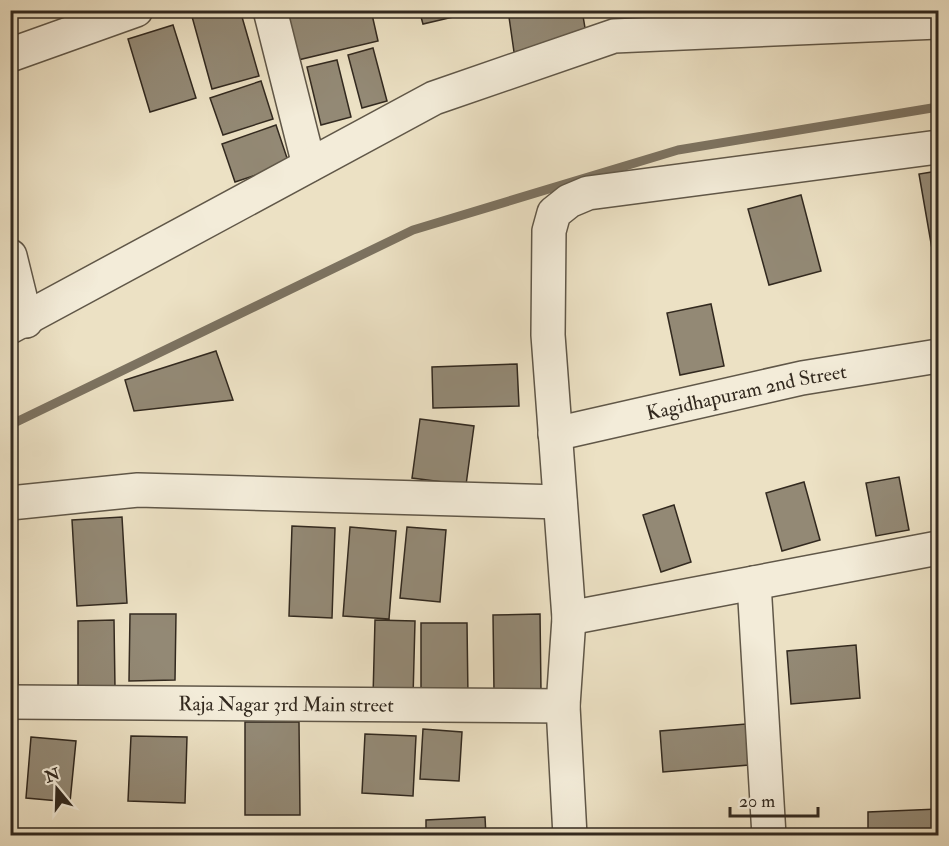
<svg xmlns="http://www.w3.org/2000/svg" width="949" height="846" font-family="'IM FELL Double Pica',serif">
	<style>
		.lines { fill: none; stroke-linecap: round; stroke-linejoin: round }
		.stream { stroke: #7c7260; stroke-width: 9 }
		.building { fill: #938975; stroke: #32291f; stroke-width: 1.5 }
		.minor-casing { stroke: #605748; stroke-width: 36 }
		.minor { stroke: #f3ecd9; stroke-width: 33 }
		.labels { text-anchor: middle; dominant-baseline: central; stroke-width: 4.5; stroke-linejoin: round; paint-order: stroke }
		.street-label { font-size: 20px; fill: #32291f; stroke: #f3ecd9 }
	</style>
	<rect width="100%" height="100%" fill="#ece1c4"/>
	<filter id="stains"><feTurbulence type="fractalNoise" baseFrequency=".00333" numOctaves="4"/><feColorMatrix values="0 0 0 0 .2 0 0 0 0 .09 0 0 0 0 .02 0 0 0 .5 -.17"/></filter>
	<radialGradient id="worn" r=".72"><stop offset=".6" stop-color="#630" stop-opacity="0"/><stop offset="1" stop-color="#630" stop-opacity=".3"/></radialGradient>
	<g class="lines">
		<path class="stream" d="M 10,425 L 413,230 L 678,150 L 938,107"/>
	</g>
	<path class="building" d="M 199,10 L 240,10 L 259,76 L 212,89 L 191,13 Z
		M 287,10 L 371,10 L 378,41 L 298,60 Z
		M 419,10 L 465,10 L 466,14 L 423,24 Z
		M 508,10 L 582,10 L 587,40 L 514,52 Z
		M 173,25 L 196,98 L 150,112 L 128,39 Z
		M 373,48 L 387,101 L 362,108 L 348,55 Z
		M 337,60 L 351,117 L 321,125 L 307,67 Z
		M 261,81 L 273,119 L 223,135 L 210,98 Z
		M 276,125 L 289,164 L 235,182 L 222,144 Z
		M 938,171 L 938,248 L 932,249 L 919,174 Z
		M 801,195 L 821,271 L 769,285 L 748,209 Z
		M 711,304 L 724,366 L 680,375 L 667,313 Z
		M 216,351 L 233,400 L 134,411 L 125,380 Z
		M 517,364 L 519,406 L 433,408 L 432,367 Z
		M 420,419 L 474,426 L 466,485 L 412,478 Z
		M 899,477 L 909,530 L 876,536 L 866,483 Z
		M 804,482 L 820,540 L 782,551 L 766,493 Z
		M 674,505 L 691,562 L 661,572 L 643,515 Z
		M 122,517 L 127,603 L 77,606 L 72,520 Z
		M 292,526 L 335,528 L 332,618 L 289,616 Z
		M 350,527 L 396,531 L 389,619 L 343,616 Z
		M 407,527 L 446,530 L 440,602 L 400,598 Z
		M 130,614 L 176,614 L 175,680 L 129,681 Z
		M 540,614 L 541,691 L 494,692 L 493,615 Z
		M 114,620 L 115,688 L 78,688 L 78,621 Z
		M 375,620 L 415,621 L 413,698 L 373,697 Z
		M 10,621 L 17,621 L 18,688 L 10,688 Z
		M 421,623 L 467,623 L 468,698 L 421,698 Z
		M 856,645 L 860,698 L 791,704 L 787,651 Z
		M 245,722 L 299,722 L 300,815 L 245,815 Z
		M 746,724 L 749,765 L 663,772 L 660,731 Z
		M 423,729 L 462,732 L 459,781 L 420,779 Z
		M 365,734 L 416,736 L 413,796 L 362,793 Z
		M 131,736 L 187,737 L 185,803 L 128,801 Z
		M 31,737 L 76,741 L 70,802 L 26,798 Z
		M 938,809 L 938,836 L 868,836 L 868,812 Z
		M 485,817 L 486,836 L 426,836 L 426,820 Z"/>
	<g class="lines">
		<g class="minor-casing">
			<g id="minor">
				<path d="M 270,10 L 309,165"/>
				<path d="M 10,55 L 136,10"/>
				<path d="M 10,256 L 26,321"/>
				<path d="M 10,327 L 434,98 L 614,36 L 938,22"/>
				<path id="s1" d="M 555,434 L 802,378 L 938,356"/>
				<path d="M 10,503 L 138,490 L 560,502"/>
				<path d="M 754,583 L 769,836"/>
				<path d="M 569,618 L 938,548"/>
				<path id="s2" d="M 10,702 L 563,706"/>
				<path d="M 570,836 L 563,706 L 569,618 L 548,335 L 549,231 L 554,213 L 569,201 L 588,193 L 938,147"/>
			</g>
		</g>
		<use href="#minor" class="minor"/>
	</g>
	<g class="labels">
		<g class="street-label">
			<text stroke="none"><textPath href="#s1" startOffset="196">Kagidhapuram 2nd Street</textPath></text>
			<text stroke="none"><textPath href="#s2" startOffset="276">Raja Nagar 3rd Main street</textPath></text>
		</g>
	</g>
	<rect width="949" height="846" fill="none" stroke="#ece1c4" stroke-width="36"/>
	<rect x="12" y="12" width="925" height="822" fill="none" stroke="#32291f" stroke-width="3"/>
	<rect x="18" y="18" width="913" height="810" fill="none" stroke="#32291f" stroke-width="1.5"/>
	<g transform="translate(57 789) rotate(341)" stroke="#f3ecd9" stroke-width="4.5" paint-order="stroke">
	<path d="M0-4.5L10 22L0 15L-10 22Z" fill="#32291f"/>
	<text y="-9" font-size="16" font-weight="bold" text-anchor="middle" fill="#32291f">N</text>
	</g>
	<path d="M730 807v9h88v-9" fill="none" stroke="#32291f" stroke-width="3"/>
	<text x="739" y="807" font-size="18" fill="#32291f" stroke="#f3ecd9" stroke-width="4.5" paint-order="stroke">20 m</text>
	<rect width="100%" height="100%" filter="url(#stains)"/>
	<rect width="100%" height="100%" fill="url(#worn)"/>
</svg>
